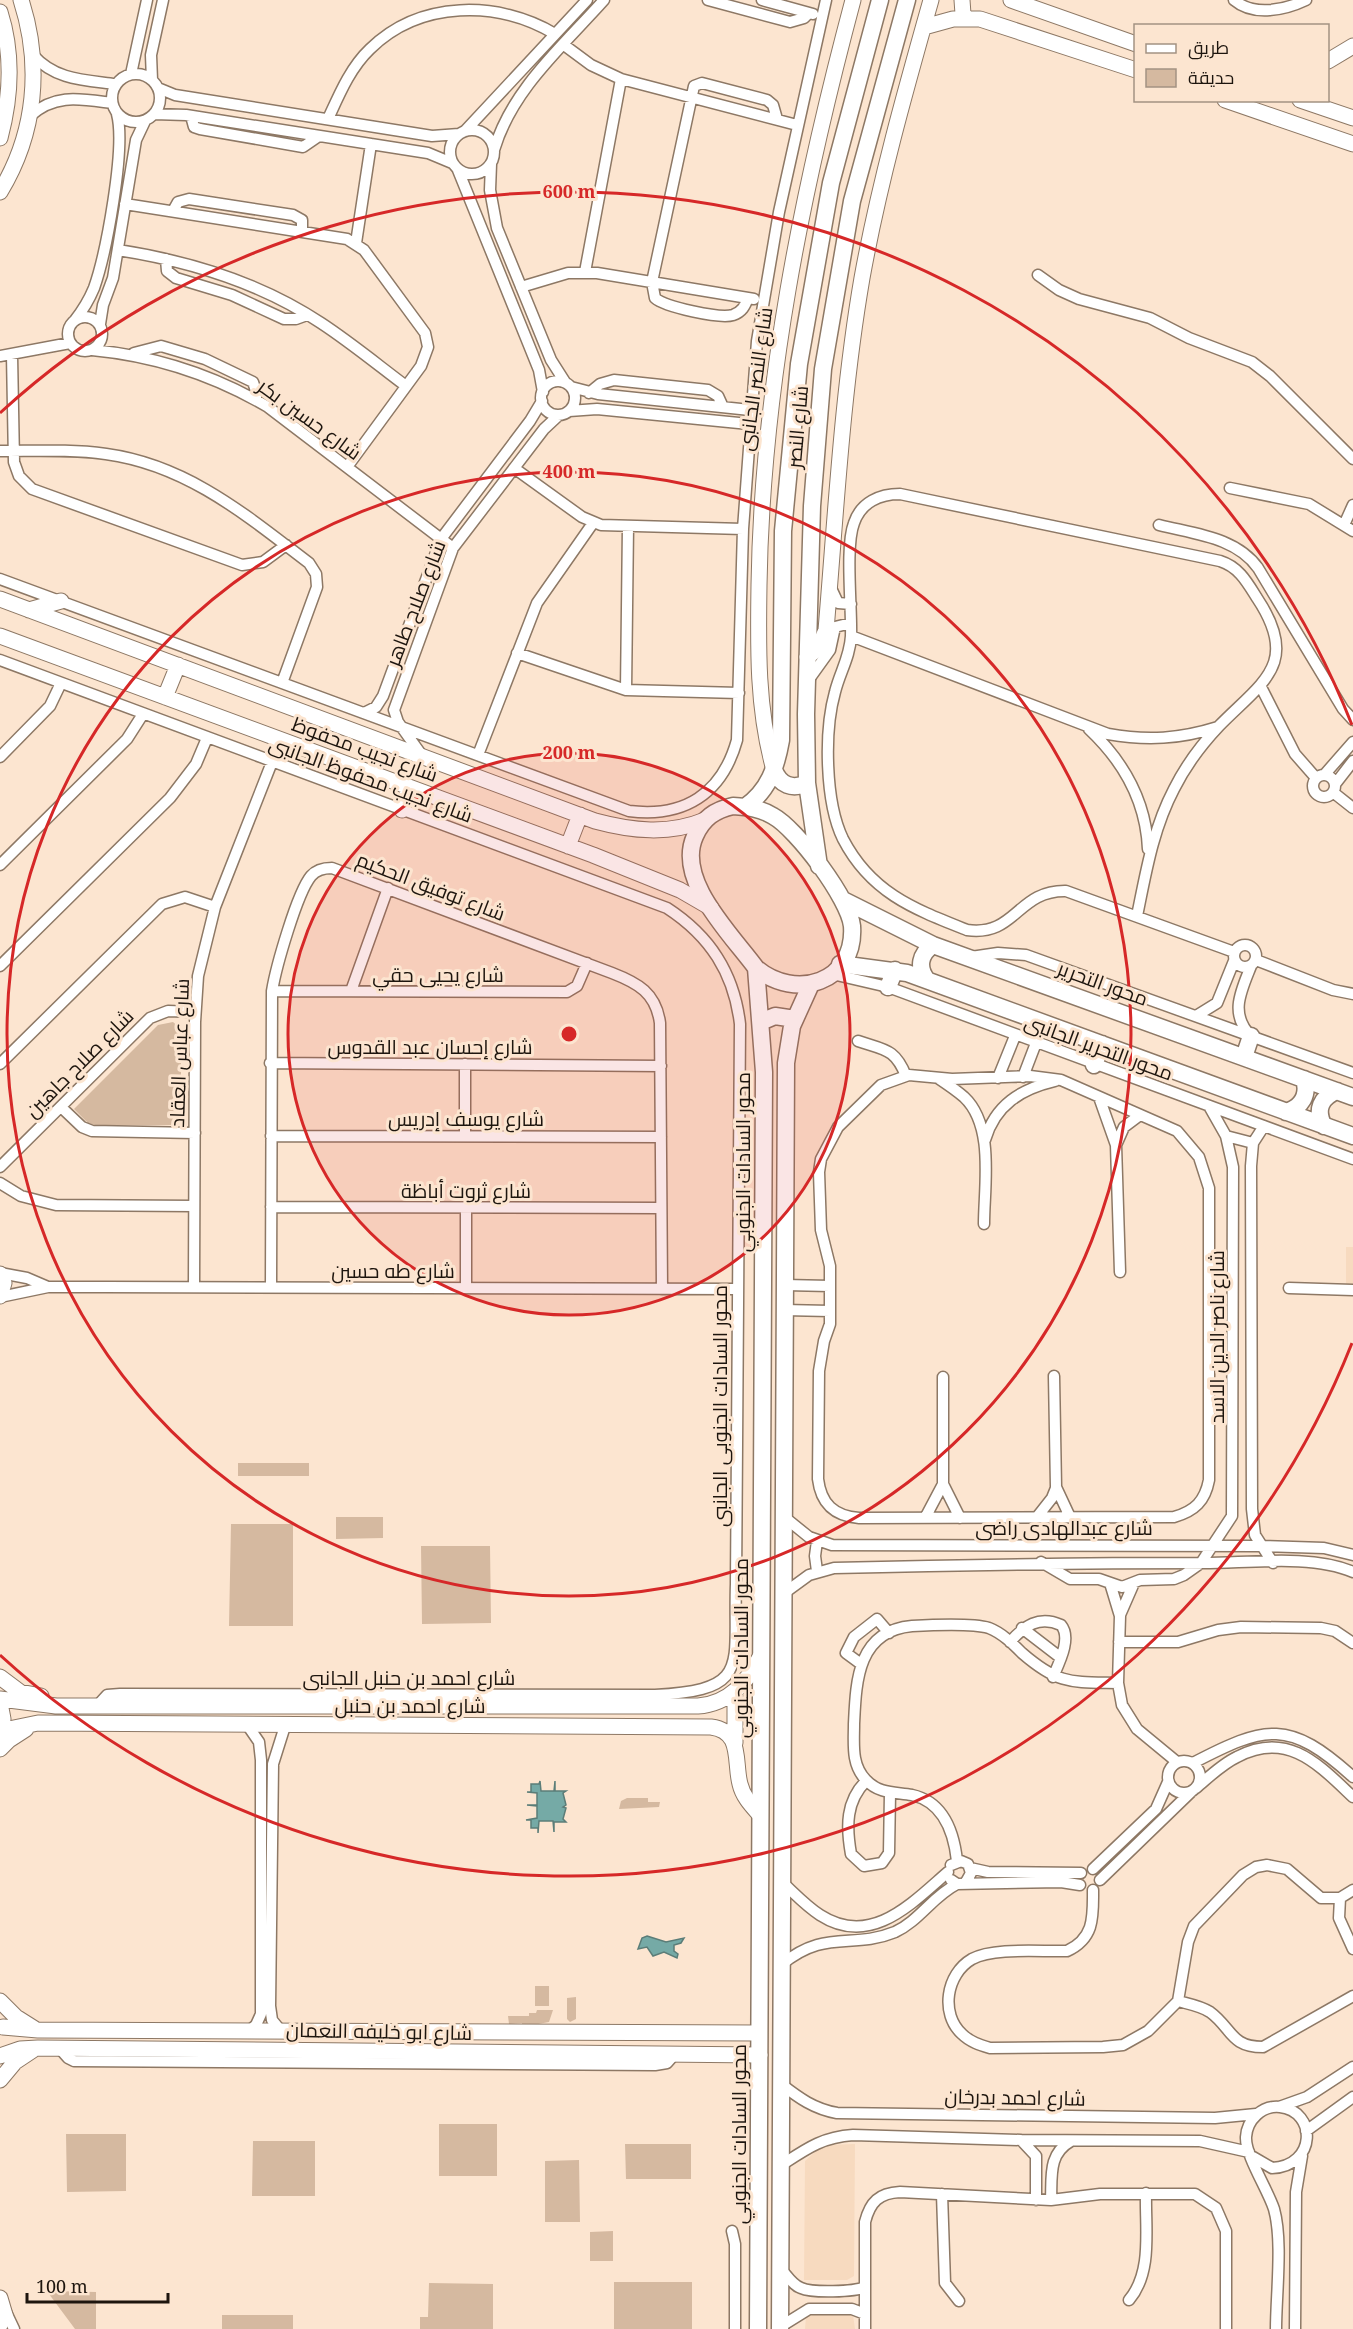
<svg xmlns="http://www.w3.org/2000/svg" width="1353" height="2329" font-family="'Noto Serif',Cairo,serif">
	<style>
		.built { fill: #f7dabf }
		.green { fill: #d5b9a0 }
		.water { fill: #75aaa6; stroke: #5b7d78; stroke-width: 1.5 }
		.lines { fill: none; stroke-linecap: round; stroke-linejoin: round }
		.street-casing { stroke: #8d7865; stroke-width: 13 }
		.secondary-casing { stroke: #8d7865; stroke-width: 17 }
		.primary-casing { stroke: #8d7865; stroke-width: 19 }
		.street { stroke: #fff; stroke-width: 10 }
		.secondary { stroke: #fff; stroke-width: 15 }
		.primary { stroke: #fff; stroke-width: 16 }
		.ring { fill: none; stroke: #d62828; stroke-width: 3 }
		.labels { text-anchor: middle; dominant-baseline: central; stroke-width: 6; stroke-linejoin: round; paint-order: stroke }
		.street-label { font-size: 20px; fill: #1d150e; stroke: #fce5d0 }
		.centre { fill: #d62828; stroke: #fce5d0; stroke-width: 3 }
		.ring-label { font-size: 18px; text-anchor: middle; font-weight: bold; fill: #d62828; stroke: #fce5d0; stroke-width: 6; stroke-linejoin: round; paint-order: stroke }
	</style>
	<rect width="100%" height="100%" fill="#fce5d0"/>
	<path class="built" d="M 1346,1247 L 1353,1247 L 1353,1285 L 1346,1285 Z
		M 855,2144 L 854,2276 L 847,2280 L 804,2280 L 805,2161 L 817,2150 L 828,2145 Z
		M 848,2311 L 853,2315 L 855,2329 L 805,2329 L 806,2316 Z"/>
	<path class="green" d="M 173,1022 L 181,1029 L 181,1120 L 174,1125 L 95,1125 L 88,1123 L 74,1109 L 158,1025 Z
		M 238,1463 L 309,1463 L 309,1476 L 238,1476 Z
		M 336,1517 L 383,1517 L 383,1538 L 336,1539 Z
		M 231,1524 L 293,1524 L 293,1626 L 229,1626 Z
		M 421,1546 L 490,1546 L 491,1623 L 422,1624 Z
		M 627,1798 L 648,1798 L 648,1802 L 660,1802 L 659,1807 L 619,1809 L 621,1801 Z
		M 535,1986 L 549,1986 L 549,2006 L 535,2006 Z
		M 576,1997 L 576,2019 L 570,2022 L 567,2019 L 567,1998 Z
		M 537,2010 L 553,2010 L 549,2022 L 522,2027 L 522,2023 L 509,2024 L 508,2016 L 529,2016 L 529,2013 L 536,2013 Z
		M 439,2124 L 497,2124 L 497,2176 L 439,2176 Z
		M 66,2134 L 126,2134 L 126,2191 L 67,2192 Z
		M 253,2141 L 315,2141 L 315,2196 L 252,2196 Z
		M 625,2144 L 691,2144 L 691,2179 L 626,2179 Z
		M 579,2160 L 580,2222 L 545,2222 L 545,2161 Z
		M 613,2231 L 613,2261 L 590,2261 L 590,2232 Z
		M 614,2282 L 692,2282 L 692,2329 L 614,2329 Z
		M 429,2283 L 493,2284 L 493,2329 L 420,2329 L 420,2317 L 428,2317 Z
		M 52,2291 L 96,2292 L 96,2329 L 75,2329 L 49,2294 Z
		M 222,2315 L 293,2315 L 293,2329 L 222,2329 Z"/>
	<path class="water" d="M 540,1781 L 541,1791 L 554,1791 L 555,1781 L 555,1791 L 566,1791 L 563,1793 L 566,1805 L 563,1807 L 566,1808 L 563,1819 L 566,1822 L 554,1822 L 554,1832 L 553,1821 L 539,1821 L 538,1833 L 538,1828 L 531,1828 L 531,1820 L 526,1820 L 537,1818 L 537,1806 L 527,1805 L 537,1805 L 537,1793 L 527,1792 L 531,1792 L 531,1784 L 539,1784 Z
		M 647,1936 L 666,1942 L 684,1938 L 681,1943 L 674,1945 L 674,1951 L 678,1954 L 677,1958 L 664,1952 L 653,1956 L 647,1947 L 638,1949 L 642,1938 Z"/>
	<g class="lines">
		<g class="street-casing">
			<path id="street" d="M 708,0 L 790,22 L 804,18 L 809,13
				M 762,0 L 813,14
				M 1234,0 C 1254,17 1285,10 1306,0
				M 564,45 L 591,65 L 621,79 L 797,125
				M 33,55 C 55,80 84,80 115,84
				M112 98a24 24 0 1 1 48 0a24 24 0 1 1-48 0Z
				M 131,74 L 147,0
				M 152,80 L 151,55 L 163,0
				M 158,88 L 175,95 L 432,136 L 459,134
				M 154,114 L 186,115 L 428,153 L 452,163
				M 30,116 C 55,93 81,99 112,103
				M 191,116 L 194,127 L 200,129 L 303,147 L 319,136
				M 328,119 C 339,95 350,68 370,49 C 420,0 498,0 555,34
				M450 152a22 22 0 1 1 44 0a22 22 0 1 1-44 0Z
				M 465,131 L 587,0
				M 494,150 C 512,89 563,46 604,0
				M 491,164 L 490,190 L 497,228 L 551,360 L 565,382
				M 458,170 L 539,370 L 543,392
				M 125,204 L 347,239 L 364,250 L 425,333 L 428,347 L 421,366 L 347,467
				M 173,211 L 178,202 L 189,199 L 293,215 L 302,220 L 302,231
				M 356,243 L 371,144
				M 118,250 C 189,261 261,283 321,323 C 350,342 378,365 406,386
				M 166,259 L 167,271 L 176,278 L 232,295 L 284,319 L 296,319 L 307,315
				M 585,272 L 621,79
				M 1038,275 L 1059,290 L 1079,299 L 1150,318 L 1189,338 L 1252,362 L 1270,376 L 1353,459
				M 521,287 L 568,273 L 597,273 L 754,299
				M 748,298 C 745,306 742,312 733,315 C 720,319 665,307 655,298 L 652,282 L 694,86 L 702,83 L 767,100 L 773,105 L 777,119
				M68 334a17 17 0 1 1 34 0a17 17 0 1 1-34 0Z
				M 75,320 C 83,310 89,300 94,288 C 106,254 126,148 117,114
				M 100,324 L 103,305 L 113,278 L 136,140 L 145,121
				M 92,350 C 156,356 212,374 268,407 L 453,548
				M 134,353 L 161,346 L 205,359 L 253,382 L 256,391 L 256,400
				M 12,355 L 14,462 L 19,476 L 32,489 L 242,565 L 263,562 L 286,545
				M 0,356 L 70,343
				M541 398a17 17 0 1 1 34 0a17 17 0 1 1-34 0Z
				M 571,387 L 598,394 L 750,410
				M 589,393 L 600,384 L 614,380 L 708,390 L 718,396 L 723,407
				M 569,411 L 597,409 L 749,424
				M 0,451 C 35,451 71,449 106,454 C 187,465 246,515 309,563 L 316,574 L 317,587 L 282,683
				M 514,468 L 582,517 L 601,525 L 743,529
				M 1230,488 L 1309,504 L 1353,531
				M 1159,525 C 1194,534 1236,537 1258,568 L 1343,709 L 1353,720
				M 1344,525 L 1353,505
				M 0,579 L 629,811 C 684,818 722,794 737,740 L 743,529 L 757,341 L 779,212 L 826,0
				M 831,588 L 838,603 L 851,604
				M 851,636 L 1108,734 C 1147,741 1180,739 1218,727
				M 517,653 L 626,690 L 739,693
				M 0,660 L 667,908 C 710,936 734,973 740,1024 L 736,1584 C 733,1666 752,1690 655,1695 L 120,1694 L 107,1695 L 97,1706
				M 807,682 L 830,650 L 835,627 L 851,623
				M 1261,687 L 1295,754 L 1316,778
				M 626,690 L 628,526
				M 364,713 L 376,707 L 383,696 L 441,539 L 530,421 L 542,401
				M 1089,729 C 1124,762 1146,801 1148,849
				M 478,755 L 537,603 L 593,523
				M 0,757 L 50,706 L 61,683
				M 423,757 L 398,722 L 394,710 L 453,548 L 544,429 L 559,415
				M 1325,774 L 1353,742
				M1313 786a11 11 0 1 1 22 0a11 11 0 1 1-22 0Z
				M 1336,783 L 1353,761
				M 1334,793 L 1353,808
				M 0,865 L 127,739 L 143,714
				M 1137,916 C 1146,872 1153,829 1174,789 C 1185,767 1201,745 1219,726 C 1262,682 1301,664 1257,598 C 1247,582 1239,567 1220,561 L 900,494 C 880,494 861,502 854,523 C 845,546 852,608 851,636 C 850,657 840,672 835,692 C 824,731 825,802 843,839 C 871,893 914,909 967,930 C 1016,937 1017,890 1066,891 L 1234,952
				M1234 956a11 11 0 1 1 22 0a11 11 0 1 1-22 0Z
				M 971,957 L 998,953 L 1026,955 L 1353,1073
				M 1256,960 L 1333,990 L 1353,994
				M 0,966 L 170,798 L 196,764 L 207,738
				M 1251,966 C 1241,991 1229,1014 1251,1036
				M 832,974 L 888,987 L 1353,1159
				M 272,991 L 567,992 L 577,986 L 587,963
				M 351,991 L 388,888
				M 1196,1016 L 1217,1003 L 1234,961
				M 858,1041 C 884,1050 895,1048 906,1076
				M 270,1063 L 661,1066
				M 0,1064 L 162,904 L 185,897 L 215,907
				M 465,1064 L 465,1136
				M 909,1075 L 952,1079 L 1030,1076 L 1061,1080 L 1177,1131 L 1199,1157 L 1209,1188 L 1209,1480 C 1205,1501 1195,1511 1174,1517 L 859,1518 C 834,1516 821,1504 818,1479 L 819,1371 L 824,1341 L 830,1324 L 830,1266 L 821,1230 L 819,1172 L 821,1159 L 838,1127 L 881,1085 Z
				M 1023,1077 L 1036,1043
				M 938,1078 C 947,1084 956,1090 964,1097 C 995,1126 984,1186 984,1224
				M 998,1078 L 1015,1036
				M 1099,1097 L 1116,1145
				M 61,1107 L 82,1127 L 92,1131 L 195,1133
				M 1264,1126 L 1253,1143 L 1251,1166 L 1252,1509 L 1255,1535 L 1273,1563
				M 271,1136 L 661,1137
				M 1226,1136 L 1253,1143
				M 985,1140 C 995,1105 1021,1089 1055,1081
				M 0,1167 L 150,1018 L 168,1011 L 195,1012
				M 0,1183 L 21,1196 L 56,1205 L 194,1206
				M 271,1207 L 661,1208
				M 466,1208 L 466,1288
				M 1120,1272 L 1116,1145 L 1124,1127 L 1140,1115
				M 0,1273 L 27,1278 L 48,1287
				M 785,1285 L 830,1286
				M 194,1287 L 195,1022 L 198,976 L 215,907 L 272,762
				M 271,1287 L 272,991 C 276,967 297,893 311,876 C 316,870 323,868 332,868 L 612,973 C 638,983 656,993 660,1023 L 662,1289
				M 1289,1288 L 1353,1290
				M 0,1297 L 48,1287 L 105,1287 L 737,1289
				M 784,1310 L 830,1311
				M 1054,1376 L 1056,1487 L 1070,1517
				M 943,1377 L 943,1484 L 960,1518
				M 783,1516 L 809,1537 L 832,1545 L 1262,1546 L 1324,1548 L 1353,1555
				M 1037,1517 L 1052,1498 L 1056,1488
				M 925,1518 L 943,1484
				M 817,1541 L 815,1556 L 817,1571
				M 1041,1562 L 1070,1579 L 1099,1579 L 1122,1587 L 1140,1580 L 1174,1579 L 1184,1575 L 1201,1563 L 1232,1516 L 1233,1167 L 1226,1136 L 1209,1106
				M 1110,1583 L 1120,1616 L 1118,1683 L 1122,1705 L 1137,1729 L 1177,1762
				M 783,1594 L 809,1575 L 834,1568 C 957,1565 1080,1563 1204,1563 C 1248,1563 1312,1554 1353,1572
				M 1120,1615 L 1134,1583
				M 1022,1628 L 1061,1658
				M 1010,1642 C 1024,1626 1039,1615 1061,1625 C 1072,1638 1059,1663 1053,1677
				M 1119,1642 L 1178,1642 L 1218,1630 L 1241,1627 L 1321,1628 L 1335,1631 L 1353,1643
				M 861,1664 L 846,1653 L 854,1637 L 877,1619 L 889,1633
				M 248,1726 L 259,1742 L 261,1760 L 261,2014 L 256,2025 L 249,2031
				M1168 1777a16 16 0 1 1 32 0a16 16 0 1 1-32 0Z
				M 1193,1763 C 1266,1725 1289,1719 1353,1777
				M 866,1781 C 846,1801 846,1826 851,1854 L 864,1866 L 882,1863 L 889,1853 L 890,1793
				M 1196,1788 C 1209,1777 1222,1764 1237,1757 C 1288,1730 1319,1765 1353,1797
				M 957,1861 C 954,1833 944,1802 912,1795 C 895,1792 879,1794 866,1780 C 851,1765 854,1744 854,1724 C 856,1682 857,1631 912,1626 C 931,1625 972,1623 989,1628 C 1002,1633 1013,1644 1022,1653 C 1059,1685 1071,1682 1118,1683
				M 951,1865 L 961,1861 L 968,1864 L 971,1873 L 966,1882
				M 970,1868 L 988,1872 L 1081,1873
				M 1093,1869 L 1156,1809 L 1168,1782
				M 951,1880 L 957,1884 L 1061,1882 L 1080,1885
				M 1100,1880 L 1192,1791
				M 782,1882 C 794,1893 806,1906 820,1915 C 871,1948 912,1903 948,1872
				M 1093,1890 C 1093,1916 1095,1938 1067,1951 C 1042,1952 994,1947 972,1959 C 946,1974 940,2014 962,2034 C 970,2042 980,2045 990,2048 L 1103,2047 L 1123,2045 L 1148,2031 L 1178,2001 L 1188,1942 L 1194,1926 L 1243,1875 L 1256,1867 L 1267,1865 L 1287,1869 L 1321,1898 L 1340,1898 L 1353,1890
				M 1340,1898 L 1339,1918 L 1353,1949
				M 781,1965 C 826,1928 851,1950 895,1932 C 919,1921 933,1896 957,1884
				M 1178,2001 C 1189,2004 1201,2006 1210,2012 C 1232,2028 1230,2047 1263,2047 L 1353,1996
				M 281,2031 L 272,2020 L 270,2006 L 273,1764 L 285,1726
				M 60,2049 L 68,2058 L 74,2061 L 655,2065 L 667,2063 L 674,2055
				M 781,2084 C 799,2098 814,2109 837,2113 L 1215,2118 L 1256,2114
				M 1279,2107 L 1307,2097 L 1353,2067
				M 1306,2131 L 1353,2097
				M 1021,2140 L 1036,2156 L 1036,2200
				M 1253,2157 L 1272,2168 C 1317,2166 1317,2111 1280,2107 C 1262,2105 1247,2120 1246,2137 C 1245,2155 1268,2190 1274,2209 C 1283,2241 1276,2295 1276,2329
				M 780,2166 C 806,2149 822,2137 853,2135 L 1021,2140 L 1200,2141 L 1249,2152
				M 942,2194 L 945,2283 L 959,2301
				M 1051,2200 C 1052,2176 1048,2154 1071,2141
				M 732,2231 L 735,2244 L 735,2329
				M 780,2268 C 786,2274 792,2285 801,2288 C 812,2293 854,2292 865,2287
				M 1129,2300 C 1153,2272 1145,2228 1146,2193
				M 5,2310 L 14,2329
				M 780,2327 L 809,2309 L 852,2309 L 865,2314
				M 865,2329 L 865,2222 C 870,2202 879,2193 900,2192 L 1051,2200 L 1100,2194 L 1195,2194 L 1216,2208 L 1226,2231 L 1226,2329
				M 1295,2329 L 1296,2192 L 1302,2156"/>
		</g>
		<g class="secondary-casing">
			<path id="secondary" d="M 962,0 L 963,14 L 967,18
				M 1011,0 L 1136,44
				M 0,12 C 13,53 11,97 0,138
				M 924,27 L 953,19 L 980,19 L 1136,70
				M 1328,61 L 1353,46
				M 1225,100 L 1353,144
				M 1300,100 L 1353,118
				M 0,192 C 36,133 42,65 21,0
				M 0,599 L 595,821 C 632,831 669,835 705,820
				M 29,610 L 61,601
				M 0,636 L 593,855 L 680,890 L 711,908
				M 807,657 L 818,649 L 826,630 C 836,512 842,394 862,278 C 879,184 905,92 931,0
				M 165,697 L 178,665
				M 774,770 C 757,709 758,648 759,585 C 762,387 802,191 853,0
				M 402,810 L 409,788
				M 568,846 L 580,815
				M 0,1274 L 4,1283 L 0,1296
				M 0,1677 L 20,1692 L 41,1696
				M 0,1699 L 56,1706 L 698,1706 C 729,1704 747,1682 760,1657
				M 0,1703 L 3,1719 L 0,1731
				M 0,1731 L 38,1723 L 711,1727 C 743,1731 734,1762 740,1784 C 743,1797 752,1806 760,1815
				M 735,1743 L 735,1691
				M 0,1749 L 9,1740 L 26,1729
				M 0,2001 L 16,2017 L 35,2029
				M 3,2027 L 38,2030 L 759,2033
				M 0,2056 L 20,2049 L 38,2048 L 760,2055
				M 0,2080 L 15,2062 L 33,2050
				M 0,2298 L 5,2315 L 0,2325"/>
		</g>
		<g class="primary-casing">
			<path id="primary" d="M 774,770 C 780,785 792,790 807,783
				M 733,806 C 748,807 760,808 773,816 C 797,829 849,899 852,926 C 856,983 795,1001 756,968 C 731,934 675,880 695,836 C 703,818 715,810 733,806 Z
				M 745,807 C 769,790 776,768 781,740 L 783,531 L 799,364 L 831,183 L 880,0
				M 819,866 L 807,783 L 806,714 L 812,506 L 823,369 L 852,201 L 907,0
				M 843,900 L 933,945 L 1353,1097
				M 840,964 L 907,973 L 1353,1136
				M 756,968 L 764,1072 L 758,2329
				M 927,980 C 917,967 920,954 933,945
				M 888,987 L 895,970
				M 761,1022 L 775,1016 L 795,1019
				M 1244,1057 L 1251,1036
				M 1094,1065 L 1102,1044
				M 1286,1112 C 1302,1107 1309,1095 1304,1079
				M 1324,1126 C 1315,1110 1321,1097 1337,1091
				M 780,2329 L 786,1063 L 792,1026 L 811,984"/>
		</g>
		<use href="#street" class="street"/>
		<use href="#secondary" class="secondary"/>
		<use href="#primary" class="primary"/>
	</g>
	<circle cx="569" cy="1034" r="281" fill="#d62828" fill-opacity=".12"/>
	<g class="ring">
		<circle cx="569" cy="1034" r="281"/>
		<circle cx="569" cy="1034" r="562"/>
		<path d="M1352 1343A842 842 0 0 1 0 1655M0 413A842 842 0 0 1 1352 725"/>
	</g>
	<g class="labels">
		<g class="street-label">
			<text transform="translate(755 379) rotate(-82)">شارع النصر الجانبى</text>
			<text transform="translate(310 419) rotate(36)">شارع حسين بكر</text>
			<text transform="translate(797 427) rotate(-85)">شارع النصر</text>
			<text transform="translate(415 603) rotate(-69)">شارع صلاح طاهر</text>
			<text transform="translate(365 749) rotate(20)">شارع نجيب محفوظ</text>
			<text transform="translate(371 779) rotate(20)">شارع نجيب محفوظ الجانبى</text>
			<text transform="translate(431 886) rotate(21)">شارع توفيق الحكيم</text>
			<text x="438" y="974">شارع يحيى حقي</text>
			<text transform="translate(1103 983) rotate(20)">محور التحرير</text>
			<text x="430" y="1046">شارع إحسان عبد القدوس</text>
			<text transform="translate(1099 1047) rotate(20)">محور التحرير الجانبى</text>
			<text transform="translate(179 1053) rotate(-88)">شارع عباس العقاد</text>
			<text transform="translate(79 1063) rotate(-45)">شارع صلاح جاهين</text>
			<text x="466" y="1118">شارع يوسف إدريس</text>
			<text transform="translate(742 1162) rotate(-90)">محور السادات الجنوبي</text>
			<text x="466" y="1190">شارع ثروت أباظة</text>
			<text x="393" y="1270">شارع طه حسين</text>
			<text transform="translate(1216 1337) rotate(-90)">شارع ناصر الدين الاسد</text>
			<text transform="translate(719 1406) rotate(-90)">محور السادات الجنوبى الجانبى</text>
			<text x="1064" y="1527">شارع عبدالهادى راضى</text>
			<text transform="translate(740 1648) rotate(-90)">محور السادات الجنوبي</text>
			<text x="409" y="1677">شارع احمد بن حنبل الجانبى</text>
			<text x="410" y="1705">شارع احمد بن حنبل</text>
			<text transform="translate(379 2031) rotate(1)">شارع ابو خليفه النعمان</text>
			<text transform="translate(1015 2097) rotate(1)">شارع احمد بدرخان</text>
			<text transform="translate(738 2134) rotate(-90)">محور السادات الجنوبي</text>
		</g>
	</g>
	<circle cx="569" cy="1034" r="9" class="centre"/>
	<g class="ring-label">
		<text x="569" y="198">600 m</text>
		<text x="569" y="478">400 m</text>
		<text x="569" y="759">200 m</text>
	</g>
	<rect x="1134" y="24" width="195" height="78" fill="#fce5d0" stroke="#a39282" stroke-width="1.5"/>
	<rect x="1146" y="44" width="30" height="9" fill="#ffffff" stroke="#a39282" stroke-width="1.5"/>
	<text x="1188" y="54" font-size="18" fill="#1d150e">طريق</text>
	<rect x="1146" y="69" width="30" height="18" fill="#d5b9a0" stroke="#a39282" stroke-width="1.5"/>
	<text x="1188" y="84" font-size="18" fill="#1d150e">حديقة</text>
	<path d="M27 2293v9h141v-9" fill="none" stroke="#1d150e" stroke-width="3"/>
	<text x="36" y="2293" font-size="18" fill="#1d150e" stroke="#fce5d0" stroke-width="4.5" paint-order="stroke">100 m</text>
</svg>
